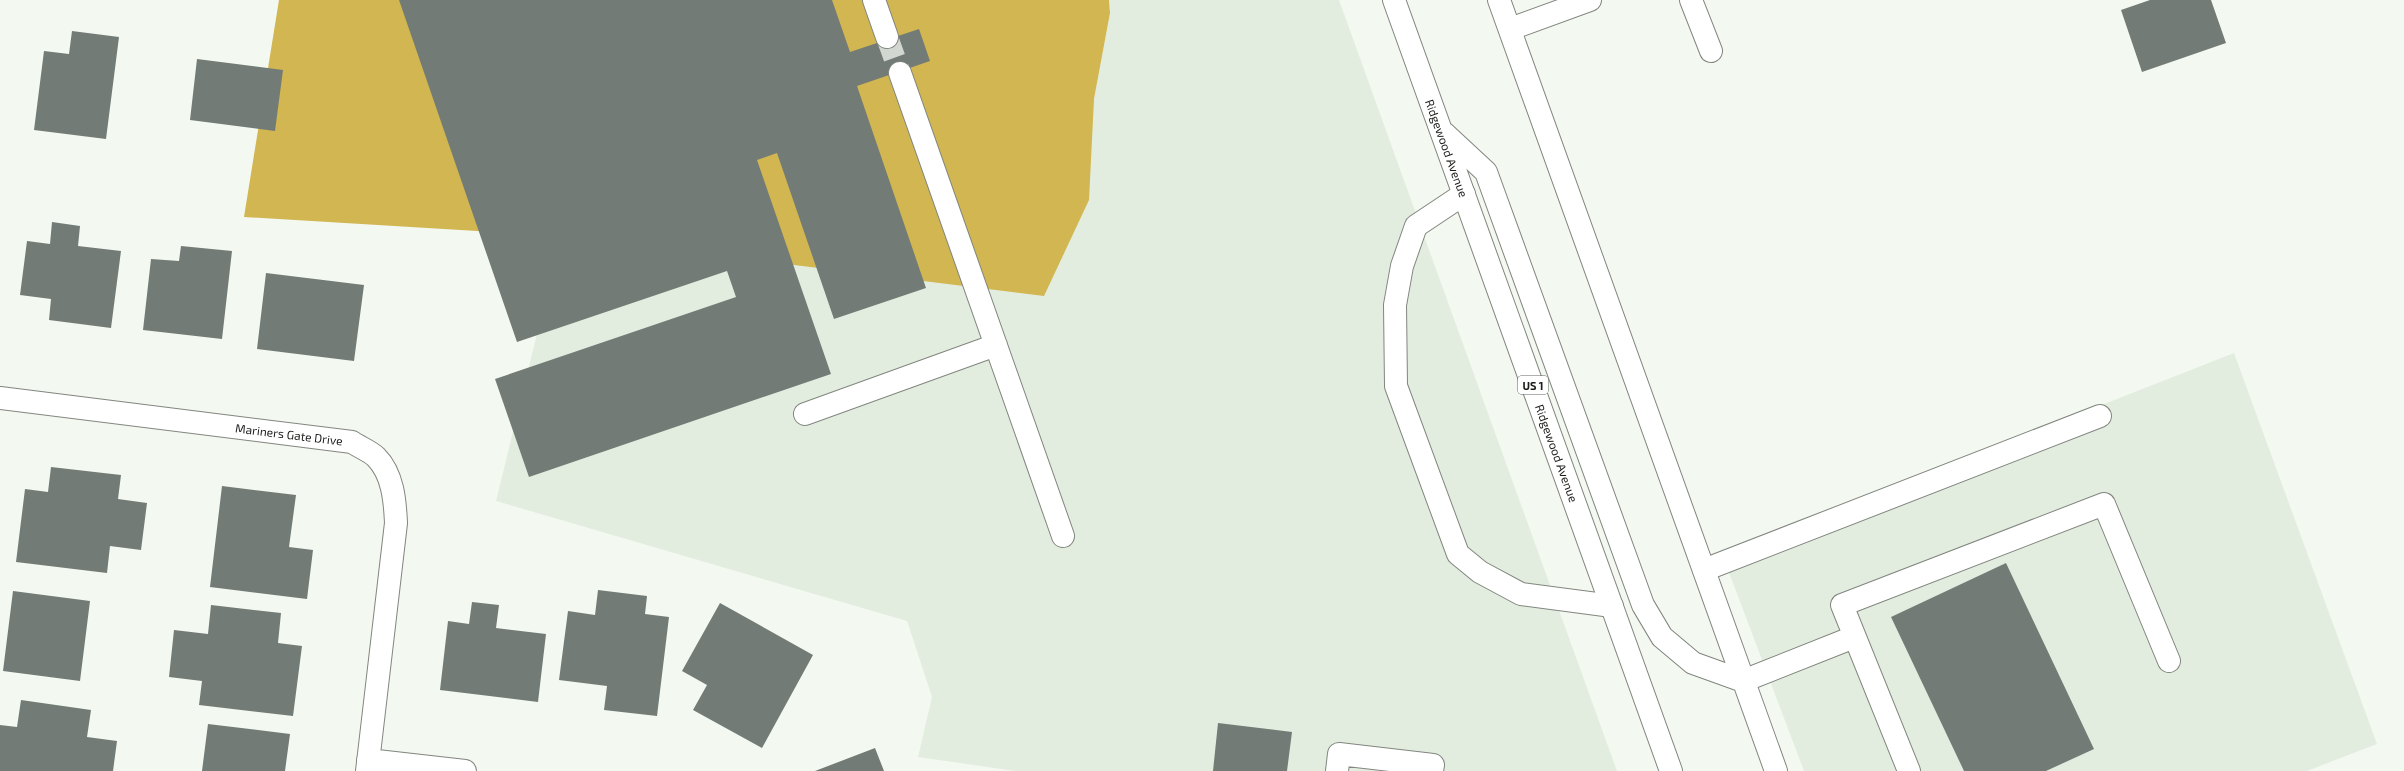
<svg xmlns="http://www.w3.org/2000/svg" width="2404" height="771" font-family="'Exo 2',sans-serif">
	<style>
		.built { fill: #e3eddf }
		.forest { fill: #d1b651 }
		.building { fill: #737b76 }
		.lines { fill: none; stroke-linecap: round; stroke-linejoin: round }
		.minor-tunnel { stroke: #d3d7d1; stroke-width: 22; stroke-dasharray: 22 11; stroke-linecap: butt }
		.minor-casing { stroke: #81867f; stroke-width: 24 }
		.major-casing { stroke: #81867f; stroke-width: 24 }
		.minor { stroke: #fff; stroke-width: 22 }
		.major { stroke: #fff; stroke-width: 22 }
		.labels { text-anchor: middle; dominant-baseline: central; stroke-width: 3; stroke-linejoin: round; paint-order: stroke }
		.shield { fill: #fff; stroke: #60625f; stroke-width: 1 }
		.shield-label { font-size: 11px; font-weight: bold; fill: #1c1e1b }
		.street-label { font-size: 12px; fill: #1c1e1b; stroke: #fff }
	</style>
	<rect width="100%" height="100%" fill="#f3f8f1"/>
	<path class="built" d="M 1109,0 L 1339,0 L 1617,771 L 1015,771 L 918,757 L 932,697 L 907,621 L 496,501 L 561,236 L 1094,99 L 1110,13 Z
		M 2234,353 L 2377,744 L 2307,771 L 1804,771 L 1722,554 Z"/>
	<path class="forest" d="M 279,0 L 1109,0 L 1110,13 L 1094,99 L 1089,200 L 1044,296 L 561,236 L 244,217 Z"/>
	<path class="building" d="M 399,0 L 832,0 L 850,52 L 919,29 L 930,61 L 857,86 L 926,288 L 834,319 L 777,153 L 757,160 L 831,374 L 529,477 L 495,379 L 736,297 L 727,271 L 517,342 Z
		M 2150,0 L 2211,0 L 2226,43 L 2142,72 L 2121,10 Z
		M 72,31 L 119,37 L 106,139 L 34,130 L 44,51 L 69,54 Z
		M 197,59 L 283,70 L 275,131 L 190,120 Z
		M 52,222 L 80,226 L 78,246 L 121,251 L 111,328 L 49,320 L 51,299 L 20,295 L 27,241 L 50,244 Z
		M 181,246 L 232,251 L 222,339 L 143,330 L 151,259 L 179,261 Z
		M 266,273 L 364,285 L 354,361 L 257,349 Z
		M 51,467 L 121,475 L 118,499 L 147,503 L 141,550 L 110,546 L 107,573 L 16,562 L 25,489 L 48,492 Z
		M 222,486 L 296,495 L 289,547 L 313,550 L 307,599 L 210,587 Z
		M 2006,563 L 2094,749 L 2046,771 L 1964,771 L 1891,617 Z
		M 598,590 L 647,596 L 645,614 L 669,617 L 657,716 L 604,710 L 607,686 L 559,680 L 568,611 L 595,615 Z
		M 13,591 L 90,601 L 80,681 L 3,671 Z
		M 472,602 L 499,605 L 496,628 L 546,634 L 538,702 L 440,690 L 448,621 L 469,624 Z
		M 720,603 L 813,655 L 762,748 L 693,710 L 707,685 L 682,671 Z
		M 211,605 L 281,613 L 278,643 L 302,646 L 293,716 L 199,705 L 202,681 L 169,677 L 174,630 L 208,634 Z
		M 21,700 L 91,710 L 87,737 L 117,741 L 113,771 L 0,771 L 0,725 L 17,727 Z
		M 1218,723 L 1292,732 L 1287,771 L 1213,771 Z
		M 208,724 L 290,734 L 285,771 L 202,771 Z
		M 875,748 L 884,771 L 815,771 Z"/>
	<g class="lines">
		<path class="minor-tunnel" d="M 887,37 L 900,73"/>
		<g class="minor-casing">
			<path id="minor" d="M 874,0 L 887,37
				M 1691,0 L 1711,51
				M 1510,29 L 1590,0
				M 900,73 L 1063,536
				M 1464,194 L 1416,226 L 1402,266 L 1395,305 L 1396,386 L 1458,554 L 1480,572 L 1521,594 L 1612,606
				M 0,398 L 352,442 C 359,447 370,451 376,457 C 393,474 395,501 396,523 L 367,771
				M 805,414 L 996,345
				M 1704,570 L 2100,416
				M 1743,681 L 1854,637
				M 368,760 L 465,771
				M 1337,771 L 1339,754 L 1433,765 L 1432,771
				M 1909,771 L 1842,605 L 2104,504 L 2169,661"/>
		</g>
		<g class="major-casing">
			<path id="major" d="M 1394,0 L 1671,771
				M 1499,0 L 1776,771
				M 1444,133 L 1486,172 L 1643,605 L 1662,637 L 1693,663 L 1743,681"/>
		</g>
		<use href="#minor" class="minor"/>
		<use href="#major" class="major"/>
	</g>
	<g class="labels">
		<rect class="shield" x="1518" y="376" width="30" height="18" rx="3"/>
		<g class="shield-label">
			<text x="1533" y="385">US 1</text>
		</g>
		<g class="street-label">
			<text transform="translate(1447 148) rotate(70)">Ridgewood Avenue</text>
			<text transform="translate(289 434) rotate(7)">Mariners Gate Drive</text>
			<text transform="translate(1557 453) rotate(70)">Ridgewood Avenue</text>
		</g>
	</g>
</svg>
